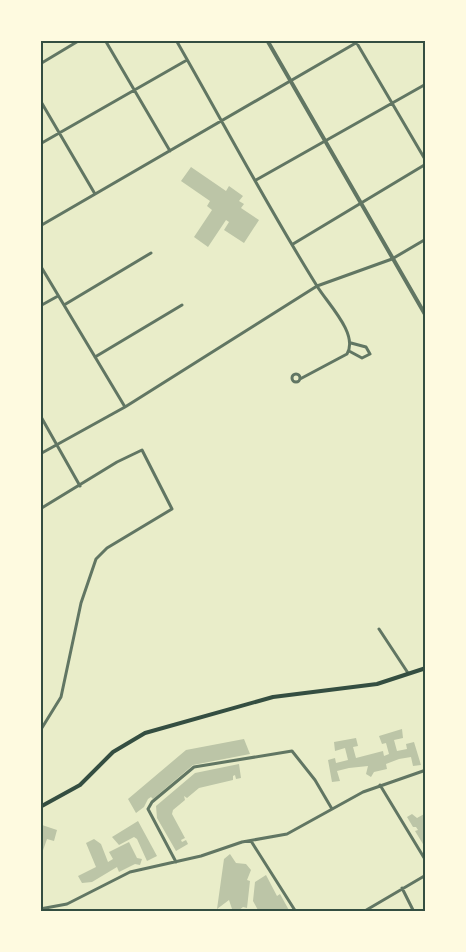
<svg xmlns="http://www.w3.org/2000/svg" width="466" height="952" font-family="Ubuntu,sans-serif">
	<style>
		.building { fill: #bcc5a7 }
		.lines { fill: none; stroke-linecap: round; stroke-linejoin: round }
		.minor { stroke: #617663; stroke-width: 3 }
		.tertiary { stroke: #617663; stroke-width: 4 }
		.secondary { stroke: #344e41; stroke-width: 4 }
		.neatline { fill: none; stroke: #344e41; stroke-width: 2 }
	</style>
	<rect width="100%" height="100%" fill="#e9edc9"/>
	<path class="building" d="M 191,167 L 226,191 L 229,186 L 243,196 L 239,201 L 244,204 L 241,208 L 259,220 L 244,243 L 224,230 L 229,222 L 226,220 L 208,247 L 194,237 L 212,210 L 207,206 L 210,201 L 181,181 Z
		M 402,729 L 403,738 L 394,740 L 397,751 L 407,749 L 406,744 L 414,742 L 421,765 L 413,766 L 411,757 L 399,759 L 386,764 L 387,769 L 374,772 L 371,777 L 366,774 L 368,766 L 349,768 L 337,771 L 340,781 L 332,782 L 328,760 L 335,758 L 336,763 L 348,760 L 345,748 L 335,751 L 334,742 L 356,738 L 358,746 L 353,747 L 356,758 L 383,751 L 384,756 L 389,754 L 386,743 L 382,744 L 379,736 Z
		M 244,739 L 250,754 L 193,765 L 153,799 L 151,797 L 148,799 L 144,807 L 136,813 L 128,799 L 186,750 Z
		M 239,764 L 241,778 L 236,779 L 235,775 L 233,776 L 233,780 L 199,788 L 187,798 L 184,796 L 185,800 L 173,810 L 172,814 L 185,838 L 181,840 L 182,842 L 186,840 L 188,844 L 176,851 L 157,818 L 156,806 L 195,773 Z
		M 426,813 L 426,849 L 415,831 L 418,830 L 416,827 L 413,827 L 407,817 L 412,814 L 417,818 Z
		M 138,821 L 157,856 L 147,861 L 137,839 L 134,837 L 119,845 L 112,837 Z
		M 42,825 L 57,830 L 54,841 L 47,839 L 41,856 Z
		M 94,839 L 101,844 L 108,862 L 113,859 L 109,852 L 129,842 L 137,858 L 142,859 L 140,865 L 135,864 L 119,872 L 117,867 L 92,882 L 82,883 L 78,876 L 96,867 L 86,843 Z
		M 230,854 L 236,863 L 246,864 L 251,870 L 247,880 L 250,881 L 247,908 L 243,907 L 238,911 L 233,912 L 229,900 L 217,909 L 224,859 Z
		M 266,875 L 277,896 L 280,894 L 290,912 L 259,912 L 253,901 L 255,882 Z"/>
	<g class="lines">
		<path class="minor" d="M 105,40 L 170,151
			M 176,40 C 223,122 267,206 317,286 C 327,303 359,334 347,354 L 300,379
			M 355,40 L 426,161
			M 40,64 L 80,40
			M 40,100 L 95,194
			M 40,144 L 187,60
			M 256,180 L 426,84
			M 40,226 L 361,40
			M 293,244 L 426,164
			M 40,265 L 125,407
			M 64,305 L 151,253
			M 40,306 L 58,296
			M 349,351 L 362,358 L 370,354 L 366,347 L 351,343
			M 95,357 L 182,305
			M292 378a4 4 0 1 1 8 0a4 4 0 1 1-8 0Z
			M 40,415 L 80,486
			M 40,454 L 125,407 L 317,286 L 392,259 L 426,239
			M 40,509 L 117,462 L 142,450 L 172,509 L 107,548 L 96,559 L 81,603 L 61,697 L 40,731
			M 379,629 L 408,673
			M 380,785 L 426,861
			M 251,841 L 296,912
			M 176,862 L 148,809 L 152,802 L 194,767 L 292,751 L 315,780 L 332,809
			M 402,888 L 414,912
			M 40,909 L 67,904 L 130,872 L 201,856 L 242,842 L 287,834 L 363,792 L 426,770
			M 363,912 L 426,875"/>
		<path class="tertiary" d="M 267,40 L 426,316"/>
		<path class="secondary" d="M 40,807 L 80,785 L 113,752 L 145,733 L 273,697 L 377,684 L 426,668"/>
	</g>
	<rect width="466" height="952" fill="none" stroke="#fefae0" stroke-width="84"/>
	<rect x="42" y="42" width="382" height="868" class="neatline"/>
</svg>
